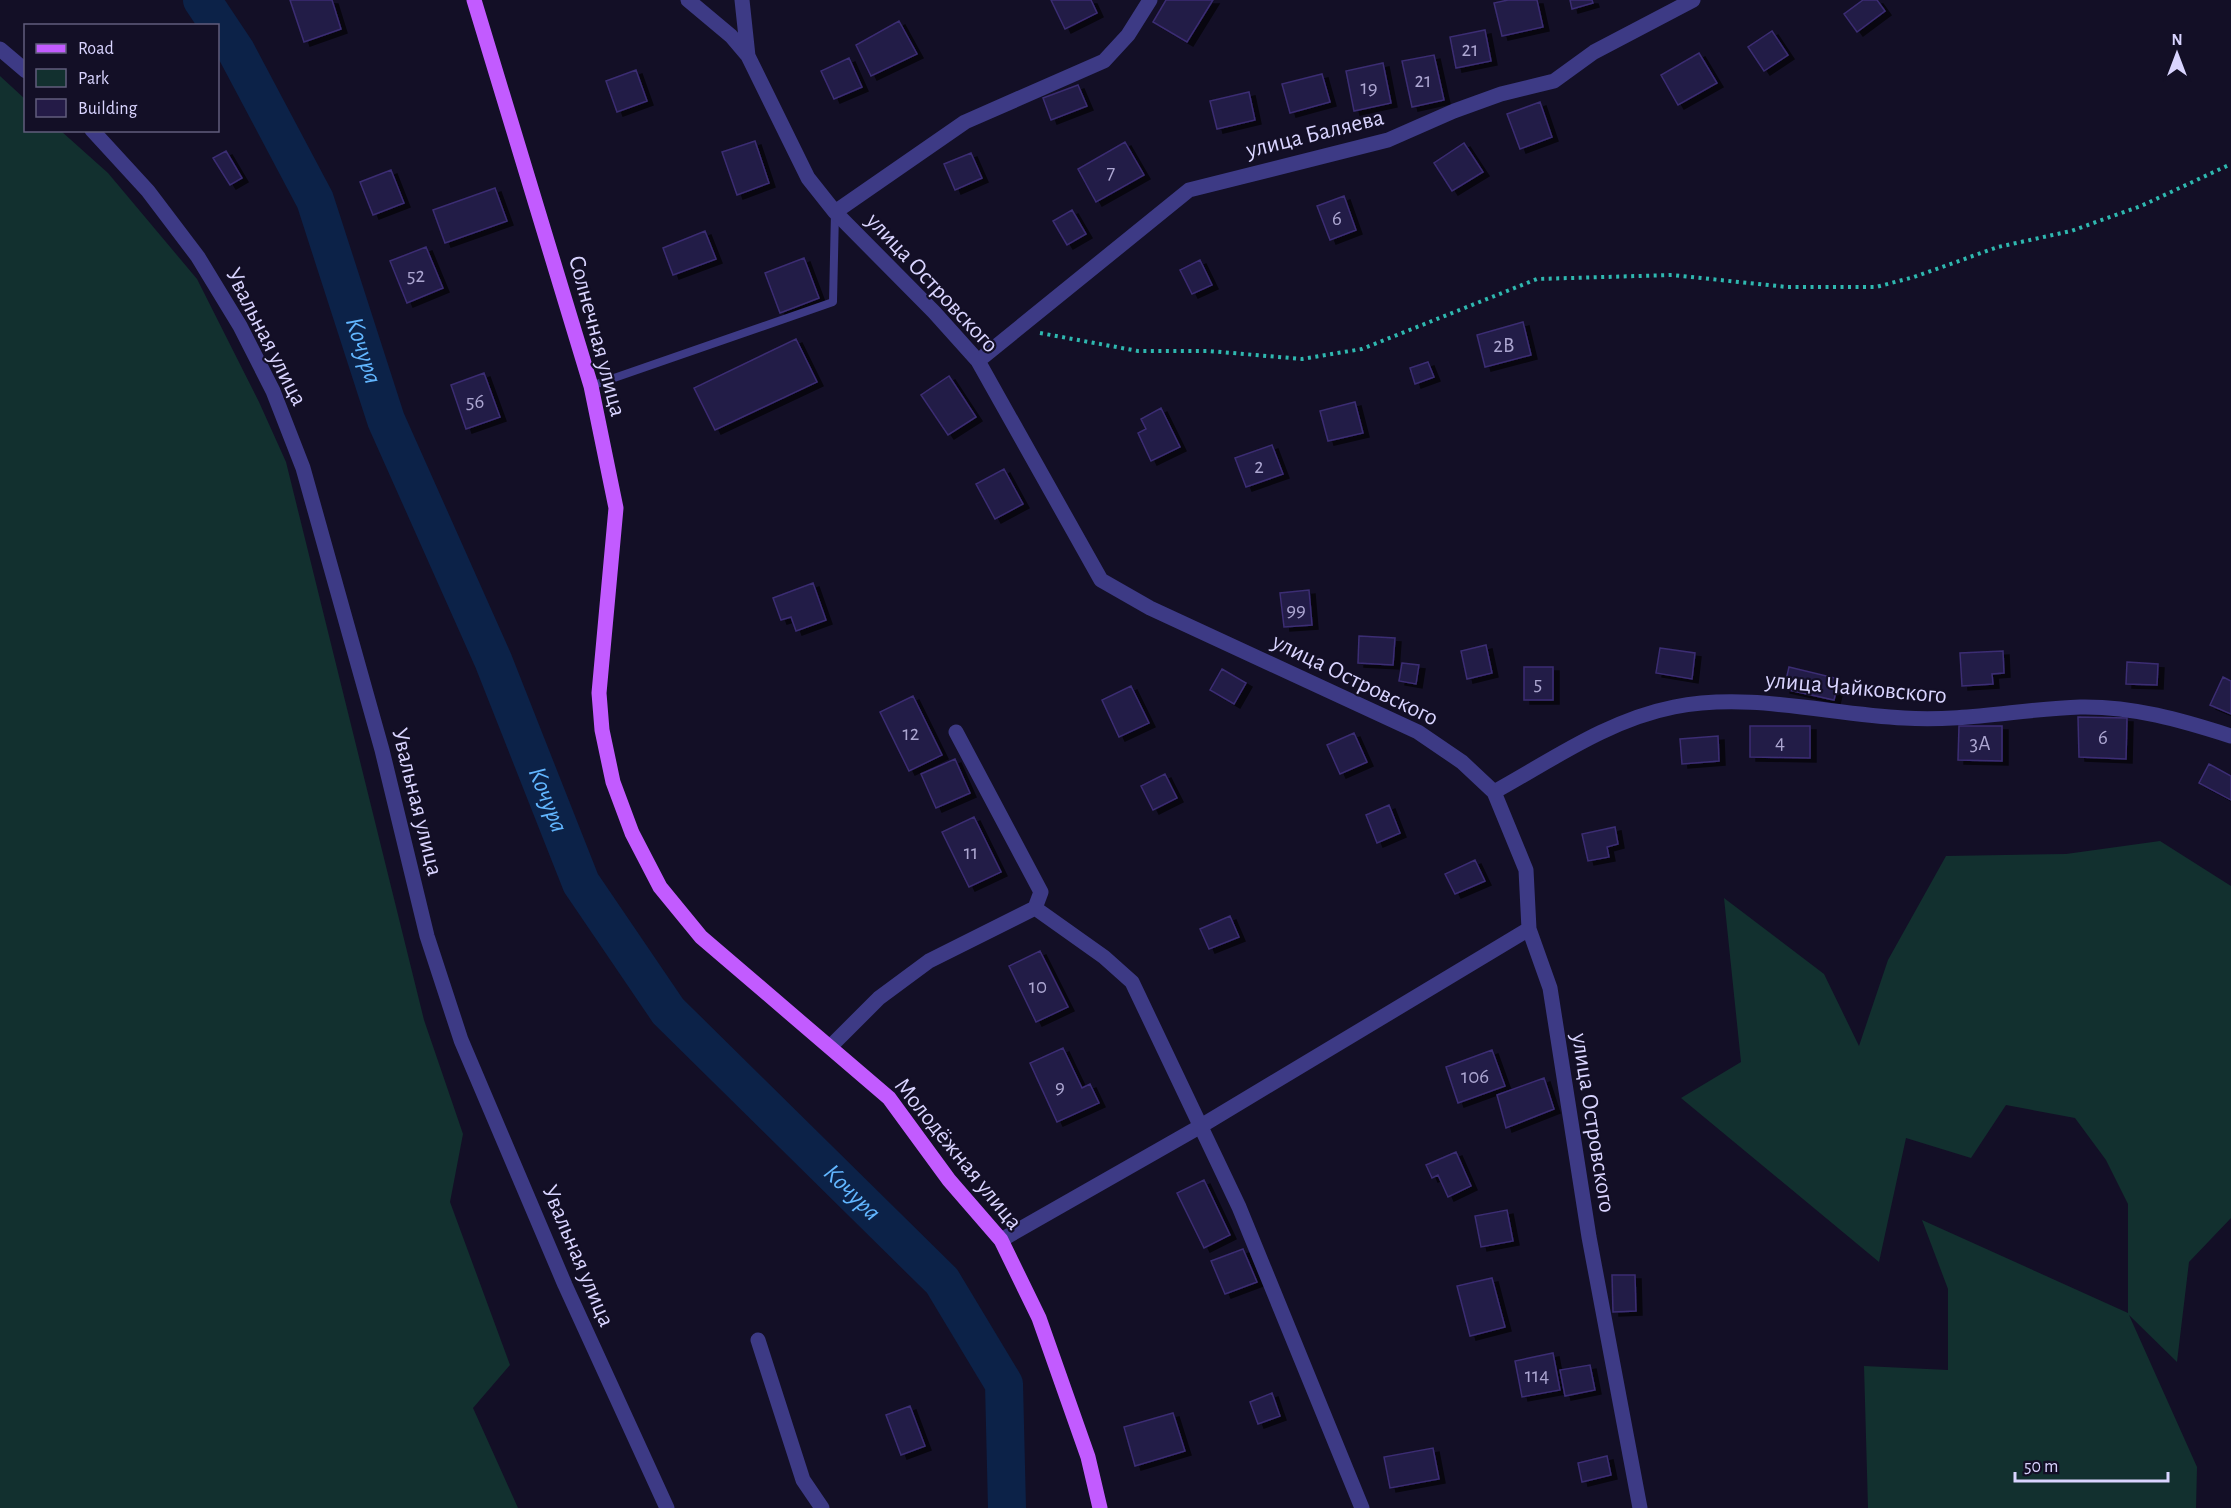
<svg xmlns="http://www.w3.org/2000/svg" width="2231" height="1508" font-family="'Alegreya Sans',sans-serif">
	<style>
		.green { fill: #12302f }
		.lines { fill: none; stroke-linecap: round; stroke-linejoin: round }
		.river { stroke: #0c2248; stroke-width: 38 }
		.building { fill: #241b47; stroke: #3b2d73; stroke-width: 1.5; filter: url(#shadow) }
		.path { stroke: #2fb8b0; stroke-width: 4; stroke-dasharray: 3 4.5; stroke-linecap: butt }
		.service { stroke: #3d3a85; stroke-width: 8 }
		.minor { stroke: #3d3a85; stroke-width: 15 }
		.primary { stroke: #c25bff; stroke-width: 15 }
		.labels { text-anchor: middle; dominant-baseline: central; stroke-width: 4.5; stroke-linejoin: round; paint-order: stroke }
		.number-label { font-size: 21px; fill: #aca6d1 }
		.street-label { font-size: 24px; fill: #d9d4ff; stroke: #130f26 }
		.water-label { font-size: 26px; font-style: italic; fill: #62b6ff; stroke: #130f26 }
	</style>
	<defs>
		<filter id="shadow"><feDropShadow dx="6" dy="4" stdDeviation="0" flood-color="#0009"/></filter>
	</defs>
	<rect width="100%" height="100%" fill="#130f26"/>
	<path class="green" d="M 0,76 L 25,99 L 26,130 L 61,131 L 108,173 L 197,279 L 259,402 L 286,462 L 424,1020 L 463,1134 L 450,1202 L 510,1365 L 473,1408 L 518,1508 L 0,1508 Z
		M 2160,841 L 2231,886 L 2231,1218 L 2189,1262 L 2177,1362 L 2129,1315 L 2197,1467 L 2196,1508 L 1868,1508 L 1864,1366 L 1948,1370 L 1948,1289 L 1922,1220 L 2128,1313 L 2128,1204 L 2106,1160 L 2075,1118 L 2006,1105 L 1971,1158 L 1906,1138 L 1879,1262 L 1681,1098 L 1741,1062 L 1724,898 L 1824,974 L 1859,1046 L 1888,960 L 1946,856 L 2066,854 Z"/>
	<g class="lines">
		<path class="river" id="s1" d="M 202,0 L 236,51 L 315,200 L 386,420 L 493,660 L 581,883 L 668,1011 L 942,1281 L 1004,1384 L 1007,1508"/>
	</g>
	<path class="building" d="M 290,0 L 332,0 L 341,29 L 304,42 Z
		M 1051,0 L 1091,0 L 1097,13 L 1065,29 Z
		M 1166,0 L 1213,0 L 1187,42 L 1153,22 Z
		M 1508,0 L 1537,0 L 1543,27 L 1502,36 L 1494,3 Z
		M 1570,0 L 1592,0 L 1593,3 L 1572,9 Z
		M 1863,0 L 1877,0 L 1885,11 L 1857,32 L 1844,14 Z
		M 899,21 L 917,54 L 871,76 L 856,45 Z
		M 1485,30 L 1491,61 L 1456,68 L 1450,37 Z
		M 1772,31 L 1788,55 L 1764,71 L 1748,47 Z
		M 1699,53 L 1717,83 L 1678,105 L 1661,75 Z
		M 1434,55 L 1444,100 L 1412,107 L 1402,61 Z
		M 849,58 L 862,87 L 834,99 L 821,71 Z
		M 1383,63 L 1391,103 L 1354,111 L 1346,71 Z
		M 636,70 L 647,101 L 617,112 L 606,81 Z
		M 1322,74 L 1330,102 L 1290,113 L 1282,84 Z
		M 1078,85 L 1087,106 L 1051,120 L 1043,98 Z
		M 1249,92 L 1255,120 L 1217,129 L 1210,101 Z
		M 1540,102 L 1552,137 L 1520,149 L 1507,114 Z
		M 755,141 L 769,183 L 737,195 L 722,152 Z
		M 1125,142 L 1144,175 L 1096,202 L 1078,169 Z
		M 1464,143 L 1483,172 L 1452,191 L 1434,163 Z
		M 226,151 L 242,178 L 230,185 L 213,158 Z
		M 971,153 L 982,178 L 955,190 L 944,164 Z
		M 391,170 L 404,203 L 373,215 L 360,182 Z
		M 495,188 L 507,221 L 445,243 L 433,210 Z
		M 1344,196 L 1356,230 L 1330,240 L 1317,206 Z
		M 1072,210 L 1086,234 L 1067,245 L 1053,221 Z
		M 705,231 L 716,259 L 673,275 L 663,248 Z
		M 426,247 L 443,288 L 407,303 L 390,261 Z
		M 804,258 L 819,298 L 780,313 L 765,273 Z
		M 1200,260 L 1212,285 L 1192,294 L 1180,270 Z
		M 1523,322 L 1531,355 L 1485,367 L 1477,335 Z
		M 796,339 L 817,382 L 715,430 L 694,388 Z
		M 1428,362 L 1434,377 L 1415,384 L 1410,368 Z
		M 484,373 L 500,417 L 466,429 L 451,385 Z
		M 949,376 L 976,417 L 948,435 L 921,395 Z
		M 1355,402 L 1363,433 L 1328,441 L 1320,411 Z
		M 1161,408 L 1180,447 L 1151,461 L 1138,433 L 1146,429 L 1141,419 Z
		M 1272,445 L 1283,474 L 1246,487 L 1235,458 Z
		M 1004,469 L 1023,504 L 995,519 L 976,484 Z
		M 813,583 L 826,620 L 796,631 L 791,617 L 781,620 L 773,598 Z
		M 1309,590 L 1312,625 L 1284,627 L 1280,593 Z
		M 1359,636 L 1395,638 L 1393,665 L 1358,663 Z
		M 1486,645 L 1492,673 L 1467,679 L 1461,651 Z
		M 1660,648 L 1695,653 L 1692,679 L 1656,673 Z
		M 2003,651 L 2004,673 L 1992,674 L 1993,684 L 1962,686 L 1960,653 Z
		M 2127,662 L 2158,664 L 2157,685 L 2126,684 Z
		M 1402,663 L 1419,665 L 1416,684 L 1399,681 Z
		M 1524,667 L 1553,667 L 1553,700 L 1524,700 Z
		M 1789,667 L 1839,679 L 1834,700 L 1784,689 Z
		M 1222,669 L 1246,683 L 1234,704 L 1210,690 Z
		M 2223,677 L 2231,681 L 2231,714 L 2210,705 Z
		M 1131,686 L 1149,723 L 1119,737 L 1102,700 Z
		M 913,696 L 942,755 L 909,771 L 880,712 Z
		M 2078,717 L 2127,718 L 2126,759 L 2079,757 Z
		M 1750,726 L 1810,726 L 1810,758 L 1750,757 Z
		M 1959,726 L 2002,726 L 2002,761 L 1958,760 Z
		M 1354,733 L 1367,762 L 1340,774 L 1327,745 Z
		M 1718,736 L 1719,761 L 1682,764 L 1680,739 Z
		M 955,759 L 970,793 L 936,808 L 921,774 Z
		M 2209,764 L 2231,776 L 2231,800 L 2199,783 Z
		M 1165,774 L 1177,798 L 1153,810 L 1141,786 Z
		M 1389,805 L 1400,833 L 1377,843 L 1366,815 Z
		M 974,817 L 1001,872 L 969,887 L 942,832 Z
		M 1615,827 L 1618,844 L 1607,847 L 1609,857 L 1588,861 L 1582,834 Z
		M 1475,860 L 1485,881 L 1455,894 L 1445,874 Z
		M 1230,916 L 1239,937 L 1209,949 L 1200,929 Z
		M 1040,951 L 1068,1007 L 1036,1022 L 1009,966 Z
		M 1063,1048 L 1082,1088 L 1090,1084 L 1099,1103 L 1057,1122 L 1030,1063 Z
		M 1492,1050 L 1505,1086 L 1458,1103 L 1446,1067 Z
		M 1544,1078 L 1554,1109 L 1506,1128 L 1497,1095 Z
		M 1456,1152 L 1471,1186 L 1448,1197 L 1438,1175 L 1432,1178 L 1426,1165 Z
		M 1204,1180 L 1230,1235 L 1204,1248 L 1177,1193 Z
		M 1507,1210 L 1513,1241 L 1481,1247 L 1475,1216 Z
		M 1243,1249 L 1257,1282 L 1225,1294 L 1211,1261 Z
		M 1612,1275 L 1635,1275 L 1636,1311 L 1613,1312 Z
		M 1492,1278 L 1505,1327 L 1470,1336 L 1457,1286 Z
		M 1553,1353 L 1560,1390 L 1522,1397 L 1515,1361 Z
		M 1590,1365 L 1595,1390 L 1565,1396 L 1560,1370 Z
		M 1272,1393 L 1280,1416 L 1258,1424 L 1250,1402 Z
		M 910,1406 L 925,1446 L 901,1455 L 886,1415 Z
		M 1173,1413 L 1185,1451 L 1135,1466 L 1124,1427 Z
		M 1433,1448 L 1439,1479 L 1390,1488 L 1384,1457 Z
		M 1607,1456 L 1611,1475 L 1582,1482 L 1578,1463 Z"/>
	<g class="lines">
		<path class="path" d="M 1040,333 L 1138,351 L 1209,351 L 1302,359 L 1362,349 L 1537,279 L 1672,275 L 1787,287 L 1876,287 L 1914,277 L 1998,247 L 2071,231 L 2141,206 L 2231,164"/>
		<path class="service" d="M 591,386 L 833,302 L 835,212"/>
		<path class="minor" d="M 688,0 L 731,36 L 748,56
			M 742,0 L 748,56 L 808,178 L 835,212 L 934,312 L 978,361 L 1101,580 L 1150,608 L 1418,732 L 1462,762 L 1494,792 L 1526,870 L 1529,929 L 1550,988 L 1589,1237 L 1640,1508
			M 0,49 L 26,71
			M 92,130 L 148,191 L 198,257 L 240,326 L 273,391 L 303,468 L 382,750 L 427,936 L 461,1040 L 565,1285 L 667,1508
			M 835,212 L 965,122 L 1104,61 L 1128,35 L 1150,0
			M 978,361 L 1189,190 L 1388,140 L 1454,111 L 1501,94 L 1554,81 L 1594,52 L 1693,0
			M 1494,792 C 1552,760 1608,720 1674,707 C 1750,692 1827,714 1904,718 C 1963,722 2021,709 2080,707 C 2133,706 2181,720 2231,736
			M 1035,908 L 1104,957 L 1132,982 L 1239,1207 L 1362,1508
			M 830,1047 L 879,998 L 929,961 L 1035,908 L 1041,892 L 956,732
			M 1001,1240 L 1201,1126 L 1529,929
			M 758,1340 L 803,1480 L 822,1508"/>
		<path class="primary" d="M 474,0 L 591,386 L 616,508 L 599,693 L 602,730 L 613,782 L 632,833 L 660,887 L 701,937 L 889,1098 L 949,1180 L 1001,1240 L 1039,1318 L 1088,1457 L 1100,1508"/>
	</g>
	<g class="labels">
		<g class="number-label">
			<text x="1470" y="49">21</text>
			<text x="1423" y="80">21</text>
			<text x="1369" y="87">19</text>
			<text x="1111" y="172">7</text>
			<text x="1337" y="218">6</text>
			<text x="416" y="275">52</text>
			<text x="1504" y="345">2В</text>
			<text x="475" y="401">56</text>
			<text x="1259" y="466">2</text>
			<text x="1296" y="609">99</text>
			<text x="1538" y="683">5</text>
			<text x="911" y="733">12</text>
			<text x="2103" y="737">6</text>
			<text x="1780" y="742">4</text>
			<text x="1980" y="743">3А</text>
			<text x="971" y="852">11</text>
			<text x="1038" y="986">10</text>
			<text x="1475" y="1076">106</text>
			<text x="1060" y="1086">9</text>
			<text x="1537" y="1375">114</text>
		</g>
		<g class="street-label">
			<text transform="translate(1315 134) rotate(-14)">улица Баляева</text>
			<text transform="translate(932 283) rotate(47)">улица Островского</text>
			<text transform="translate(597 336) rotate(75)">Солнечная улица</text>
			<text transform="translate(266 337) rotate(63)">Увальная улица</text>
			<text transform="translate(1355 680) rotate(26)">улица Островского</text>
			<text transform="translate(1856 688) rotate(5)">улица Чайковского</text>
			<text transform="translate(417 802) rotate(76)">Увальная улица</text>
			<text transform="translate(1593 1123) rotate(81)">улица Островского</text>
			<text transform="translate(958 1154) rotate(51)">Молодёжная улица</text>
			<text transform="translate(578 1256) rotate(67)">Увальная улица</text>
		</g>
		<g class="water-label">
			<text stroke="none"><textPath href="#s1" startOffset="388">Кочура</textPath></text>
			<text stroke="none"><textPath href="#s1" startOffset="874">Кочура</textPath></text>
			<text stroke="none"><textPath href="#s1" startOffset="1377">Кочура</textPath></text>
		</g>
	</g>
	<rect x="24" y="24" width="195" height="108" fill="#130f26" stroke="#625e7d" stroke-width="1.5"/>
	<rect x="36" y="44" width="30" height="9" fill="#c25bff" stroke="#625e7d" stroke-width="1.5"/>
	<text x="78" y="54" font-size="18" fill="#d9d4ff">Road</text>
	<rect x="36" y="69" width="30" height="18" fill="#12302f" stroke="#625e7d" stroke-width="1.5"/>
	<text x="78" y="84" font-size="18" fill="#d9d4ff">Park</text>
	<rect x="36" y="99" width="30" height="18" fill="#241b47" stroke="#625e7d" stroke-width="1.5"/>
	<text x="78" y="114" font-size="18" fill="#d9d4ff">Building</text>
	<g transform="translate(2177 54)" stroke="#130f26" stroke-width="4.5" paint-order="stroke">
	<path d="M0-4.5L10 22L0 15L-10 22Z" fill="#d9d4ff"/>
	<text y="-9" font-size="16" font-weight="bold" text-anchor="middle" fill="#d9d4ff">N</text>
	</g>
	<path d="M2015 1472v9h153v-9" fill="none" stroke="#d9d4ff" stroke-width="3"/>
	<text x="2024" y="1472" font-size="18" fill="#d9d4ff" stroke="#130f26" stroke-width="4.5" paint-order="stroke">50 m</text>
</svg>
